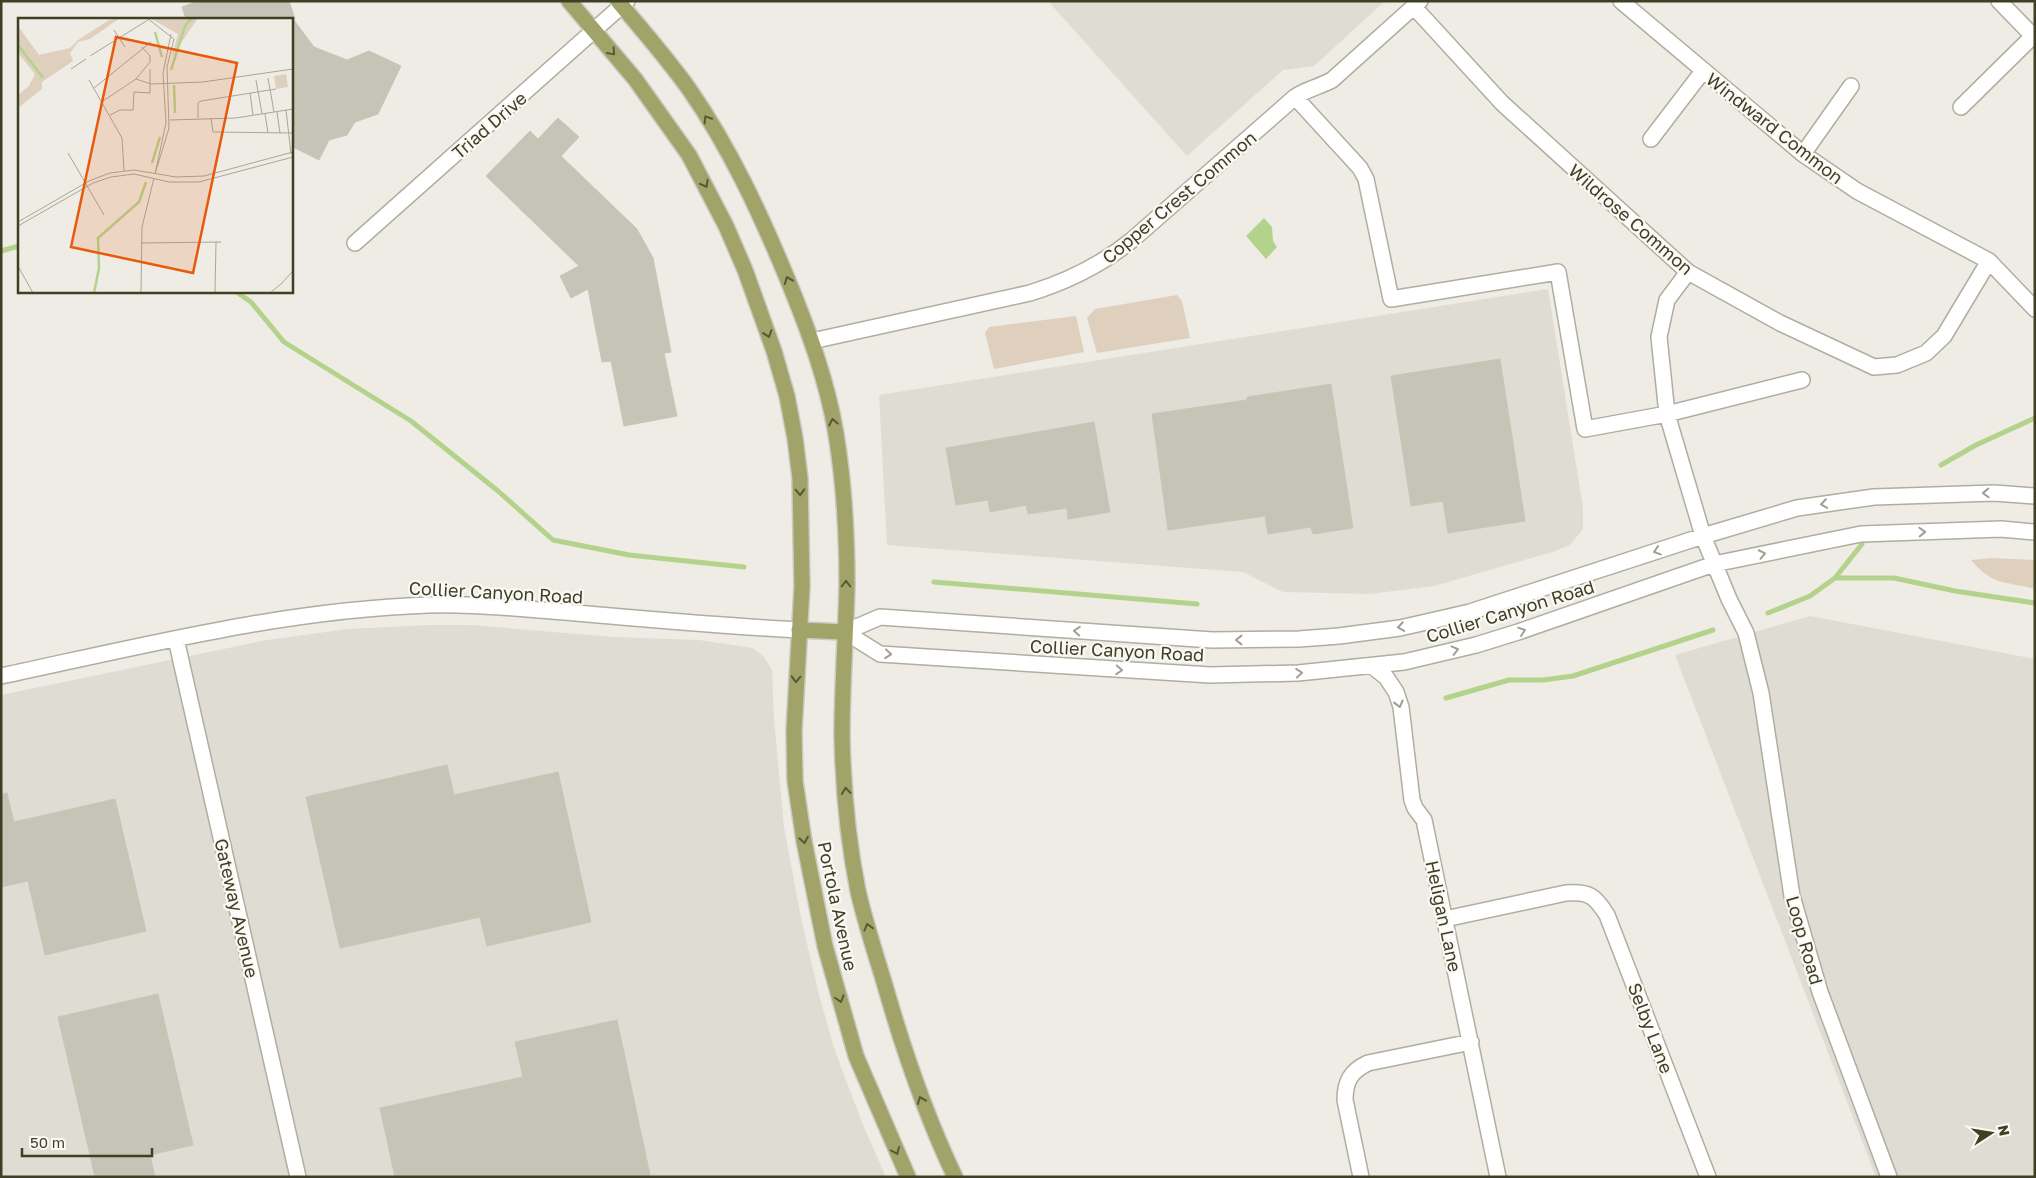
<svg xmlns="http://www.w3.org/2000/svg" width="2036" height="1178" font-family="'Golos Text',sans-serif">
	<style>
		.built { fill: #dedcd3 }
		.green { fill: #dfd0be }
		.water { fill: #b3d38d }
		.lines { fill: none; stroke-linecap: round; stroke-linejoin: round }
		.stream { stroke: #b3d38d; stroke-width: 5 }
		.building { fill: #c6c4b7; stroke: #c8c6b7 }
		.minor-casing { stroke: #afae9f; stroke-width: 18 }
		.major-casing { stroke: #c9cac1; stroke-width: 18 }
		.minor { stroke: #fff; stroke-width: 15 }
		.major { stroke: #a1a369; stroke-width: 15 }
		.oneway { stroke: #585934 }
		.oneway2 { stroke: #9fa091 }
		.labels { text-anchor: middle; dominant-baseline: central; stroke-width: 4.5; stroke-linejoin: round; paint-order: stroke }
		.street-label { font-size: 18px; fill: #3f4023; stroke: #faf9f5 }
		.inset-river { fill: none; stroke: #b3d38d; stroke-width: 2.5 }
		.inset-road { fill: none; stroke: #a8a797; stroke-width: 1 }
		.view { fill: #e8590c; fill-opacity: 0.15; stroke: #e8590c; stroke-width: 2.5 }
		.inset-edge { fill: none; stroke: #3f4023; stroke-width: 2.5 }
	</style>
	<rect width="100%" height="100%" fill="#eeece4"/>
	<path class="built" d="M 1048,1 L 1385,1 L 1314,66 L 1283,70 L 1187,156 Z
		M 1548,289 L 1583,508 L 1583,529 L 1570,545 L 1552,552 L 1434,586 L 1370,594 L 1283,592 L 1243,572 L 887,545 L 879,395 Z
		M 1810,616 L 2035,659 L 2035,1177 L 1876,1177 L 1675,655 Z
		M 431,625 L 470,625 L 613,637 L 699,640 L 753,648 L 764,657 L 772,670 L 774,719 L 784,827 L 801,918 L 819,995 L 835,1051 L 863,1125 L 886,1177 L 1,1177 L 1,695 L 267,640 L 348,629 Z"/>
	<path class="green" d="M 1177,295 L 1182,301 L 1190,338 L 1097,353 L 1087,318 L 1095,309 Z
		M 1076,316 L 1084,352 L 994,369 L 985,333 L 989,327 Z
		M 1992,558 L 2035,560 L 2035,589 C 2005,581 1993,586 1971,560 Z"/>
	<path class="water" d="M 1264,218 L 1272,227 L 1273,241 L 1277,247 L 1266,259 L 1246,236 Z"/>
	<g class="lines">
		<path class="stream" d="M 1,251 L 19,246
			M 235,291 L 251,302 L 284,342 L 411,421 L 498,491 L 553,540 L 629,555 L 744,567
			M 1941,465 L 1976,445 L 2035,418
			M 1835,578 L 1894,578 L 1955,591 L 2035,603
			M 934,582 L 1197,604
			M 1768,613 L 1810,596 L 1835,578 L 1862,544
			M 1446,698 L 1509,680 L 1543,680 L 1573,676 L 1713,630"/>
	</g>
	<path class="building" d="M 198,1 L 289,1 L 295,19 L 293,19 L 314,47 L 347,60 L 369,51 L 401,66 L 378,114 L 355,122 L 347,135 L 329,140 L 319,160 L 291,146 L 291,95 L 295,89 L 291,81 L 291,19 L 186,19 L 182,7 Z
		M 558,118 L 579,137 L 561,156 L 637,229 L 653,258 L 671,352 L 664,353 L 677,416 L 624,426 L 611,361 L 602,362 L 588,289 L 571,298 L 560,276 L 579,266 L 486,176 L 530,131 L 538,139 Z
		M 1500,359 L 1525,521 L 1448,533 L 1443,501 L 1411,506 L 1391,376 Z
		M 1331,384 L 1353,528 L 1313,534 L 1311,527 L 1268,534 L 1265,516 L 1168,530 L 1152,414 L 1247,400 L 1247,397 Z
		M 1094,422 L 1110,512 L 1068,519 L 1067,508 L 1028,514 L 1026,505 L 990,512 L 988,500 L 956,505 L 946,448 Z
		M 447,765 L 454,795 L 558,772 L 591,922 L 487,946 L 480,917 L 340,948 L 306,797 Z
		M 7,793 L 14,822 L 115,799 L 146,931 L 45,955 L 28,881 L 1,887 L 1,794 Z
		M 158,994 L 193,1145 L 150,1155 L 155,1177 L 95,1177 L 58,1017 Z
		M 617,1020 L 650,1175 L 641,1177 L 395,1177 L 380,1108 L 523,1077 L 515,1042 Z"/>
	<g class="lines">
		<g class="minor-casing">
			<path id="minor" d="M 1621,1 L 1803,154 L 1857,191 L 1989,261 L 2035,309
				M 1999,1 L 2035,38
				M 1414,7 L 1502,103 L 1688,272 L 1780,323 L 1874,367 L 1897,365 L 1926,353 L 1944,336 L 1989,261
				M 1295,97 L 1360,168 L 1366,179 L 1391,299 L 1558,272 L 1585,429 L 1667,414 L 1802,380
				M 1961,107 L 2035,34
				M 1651,139 L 1703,71
				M 1803,154 L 1851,86
				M 355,243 L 627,1
				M 1688,272 L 1667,300 L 1659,337 L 1667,414 L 1703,536 L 1729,599 L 1746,633 L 1761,693 L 1792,896 L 1820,992 L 1889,1177
				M 812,341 L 1030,293 C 1069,281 1101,265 1132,240 L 1295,97 C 1307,89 1319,87 1332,80 L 1420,1
				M 845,632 L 880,654 L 1210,675 L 1298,673 L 1404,662 L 1476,645 L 1518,632 L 1714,564 L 1861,534 L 2001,529 L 2035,532
				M 845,632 L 880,617 L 1212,640 L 1299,639 L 1339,636 L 1400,628 L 1470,612 L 1703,536 L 1797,508 L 1874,497 L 1994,493 L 2035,496
				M 176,639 L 298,1177
				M 1372,666 L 1386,677 L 1396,692 L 1401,707 L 1412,800 L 1415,808 L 1424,820 L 1498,1177
				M 1,676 C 142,646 283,610 428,605 C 473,603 519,609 565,612 C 643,619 721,626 799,630
				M 1445,919 L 1566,893 C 1589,891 1595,896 1607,915 L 1708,1177
				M 1361,1177 L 1345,1100 C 1345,1081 1351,1071 1368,1063 L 1471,1042"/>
		</g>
		<g class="major-casing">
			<path id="major" d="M 569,1 L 635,79 L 689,155 L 726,226 L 745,270 L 774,351 L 787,396 L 795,438 L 800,478 L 802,587 L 794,731 L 795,781 L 804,841 L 825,946 L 856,1056 L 908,1177
				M 618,1 C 642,30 667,58 689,89 C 730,148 760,213 787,278 C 808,329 827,380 836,434 C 844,483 847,534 847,584 C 846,635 842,685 842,735 C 843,786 848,841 858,891 C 865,922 875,952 884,982 C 903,1049 925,1114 955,1177
				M 799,630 L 845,632"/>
		</g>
		<use href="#minor" class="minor"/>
		<use href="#major" class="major"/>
	</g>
	<defs><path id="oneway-chevron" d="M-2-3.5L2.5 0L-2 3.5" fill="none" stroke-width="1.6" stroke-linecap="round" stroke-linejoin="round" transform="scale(1.25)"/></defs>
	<g class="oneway">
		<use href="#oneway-chevron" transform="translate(612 52) rotate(49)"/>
		<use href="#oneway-chevron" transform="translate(707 119) rotate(-122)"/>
		<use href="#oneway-chevron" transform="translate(705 184) rotate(62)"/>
		<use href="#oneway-chevron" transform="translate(788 280) rotate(-112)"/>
		<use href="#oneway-chevron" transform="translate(768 334) rotate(71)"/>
		<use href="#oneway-chevron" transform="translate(833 422) rotate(-102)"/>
		<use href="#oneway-chevron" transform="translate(800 492) rotate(88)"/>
		<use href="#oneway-chevron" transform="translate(846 584) rotate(-90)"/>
		<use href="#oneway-chevron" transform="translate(796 679) rotate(92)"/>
		<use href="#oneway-chevron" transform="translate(846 791) rotate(-96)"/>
		<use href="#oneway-chevron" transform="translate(804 840) rotate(80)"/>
		<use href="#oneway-chevron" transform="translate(868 927) rotate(-105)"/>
		<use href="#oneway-chevron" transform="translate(840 999) rotate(74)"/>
		<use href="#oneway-chevron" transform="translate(921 1100) rotate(-112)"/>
		<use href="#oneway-chevron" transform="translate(896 1151) rotate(67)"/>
	</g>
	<g class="oneway2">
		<use href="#oneway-chevron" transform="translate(1986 493) rotate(178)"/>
		<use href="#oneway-chevron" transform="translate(1824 504) rotate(172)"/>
		<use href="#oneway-chevron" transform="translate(1922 532) rotate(-2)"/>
		<use href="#oneway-chevron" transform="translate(1657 551) rotate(162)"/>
		<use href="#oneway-chevron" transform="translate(1762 554) rotate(-12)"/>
		<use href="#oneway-chevron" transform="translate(1401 627) rotate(171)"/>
		<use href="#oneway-chevron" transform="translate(1077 631) rotate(-176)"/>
		<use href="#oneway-chevron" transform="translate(1522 631) rotate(-19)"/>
		<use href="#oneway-chevron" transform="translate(1239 640) rotate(-180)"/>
		<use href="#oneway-chevron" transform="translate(1455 650) rotate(-14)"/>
		<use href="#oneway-chevron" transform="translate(888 654) rotate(6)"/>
		<use href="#oneway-chevron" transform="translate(1119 670) rotate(4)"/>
		<use href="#oneway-chevron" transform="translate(1299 673) rotate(-4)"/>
		<use href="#oneway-chevron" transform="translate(1399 704) rotate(76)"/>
	</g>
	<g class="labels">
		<g class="street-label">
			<text transform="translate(489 125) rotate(-41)">Triad Drive</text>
			<text transform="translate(1775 128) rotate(38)">Windward Common</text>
			<text transform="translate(1179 197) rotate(-40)">Copper Crest Common</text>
			<text transform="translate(1631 219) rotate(41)">Wildrose Common</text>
			<text transform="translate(496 592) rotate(3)">Collier Canyon Road</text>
			<text transform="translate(1510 611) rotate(-17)">Collier Canyon Road</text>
			<text transform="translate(1117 650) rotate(3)">Collier Canyon Road</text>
			<text transform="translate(838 906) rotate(78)">Portola Avenue</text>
			<text transform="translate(237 908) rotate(77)">Gateway Avenue</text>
			<text transform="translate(1444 916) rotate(78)">Heligan Lane</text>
			<text transform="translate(1805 940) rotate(74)">Loop Road</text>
			<text transform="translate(1651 1028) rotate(69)">Selby Lane</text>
		</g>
	</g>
	<g transform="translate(18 18)">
		<rect width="275" height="275" fill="#eeece4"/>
		<path d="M 102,0 L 72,21 L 60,24 L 52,35 L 55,43 L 24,64 L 24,71 L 0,90 L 0,77 L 11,68 L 17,56 L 0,35 L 0,8 L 21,37 L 52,30 L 60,22 L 91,2 ZM 132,0 L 180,0 L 154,38 L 160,16 ZM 268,56 L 270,69 L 258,71 L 256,58 Z" fill="#dfd0be"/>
		<path class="inset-river" d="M 137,14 L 144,39M 0,27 L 25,60M 153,52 L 167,8 L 174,0M 156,67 L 157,95M 134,145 L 142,119M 76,275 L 81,250 L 80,220 L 121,184 L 128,164"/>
		<path class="inset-road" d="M 129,0 L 156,21 L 149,49 L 151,110 L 137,156M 96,12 L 107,29M 72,38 L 130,2M 53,51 L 68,41M 250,60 L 256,94M 118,61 L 133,66 L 185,64 L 275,51M 71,62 L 104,120 L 106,153M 238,62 L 244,96M 76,70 L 133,24M 232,75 L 235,97M 85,83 L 118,61 L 132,44 L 132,38 L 124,29M 268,92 L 273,136M 259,94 L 262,115M 247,96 L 250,115M 92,97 L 102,92 L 115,92 L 116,74 L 132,75 L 132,51M 180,100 L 180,85 L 183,83 L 258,71M 193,100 L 195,114 L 275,115M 152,102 L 218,100 L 275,91M 50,135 L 86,197M 137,156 L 148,105 L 145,55 L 153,16M 0,204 L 71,163 L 92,155 L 116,152 L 158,159 L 186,158 L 275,134M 0,208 L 75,165 L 93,159 L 116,156 L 151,164 L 181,164 L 275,139M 123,225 L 203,224M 0,248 L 15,275M 264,265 L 275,253M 123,275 L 124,209 L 136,160M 197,275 L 198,224M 252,275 L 264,265"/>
		<path class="view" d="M 98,19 L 219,45 L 175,255 L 53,229 Z"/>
		<rect width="275" height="275" class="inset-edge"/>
	</g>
	<rect width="2036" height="1178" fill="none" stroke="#3f4023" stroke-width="5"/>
	<g transform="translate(1991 1133) rotate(78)" stroke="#faf9f5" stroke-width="4" paint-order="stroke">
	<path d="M0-4L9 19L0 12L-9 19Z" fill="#3f4023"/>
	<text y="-8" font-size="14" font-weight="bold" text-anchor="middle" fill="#3f4023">N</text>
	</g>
	<path d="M22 1148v8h130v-8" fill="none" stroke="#3f4023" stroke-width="2.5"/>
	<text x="30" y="1148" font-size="15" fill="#3f4023" stroke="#faf9f5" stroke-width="4" paint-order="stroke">50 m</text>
</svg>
